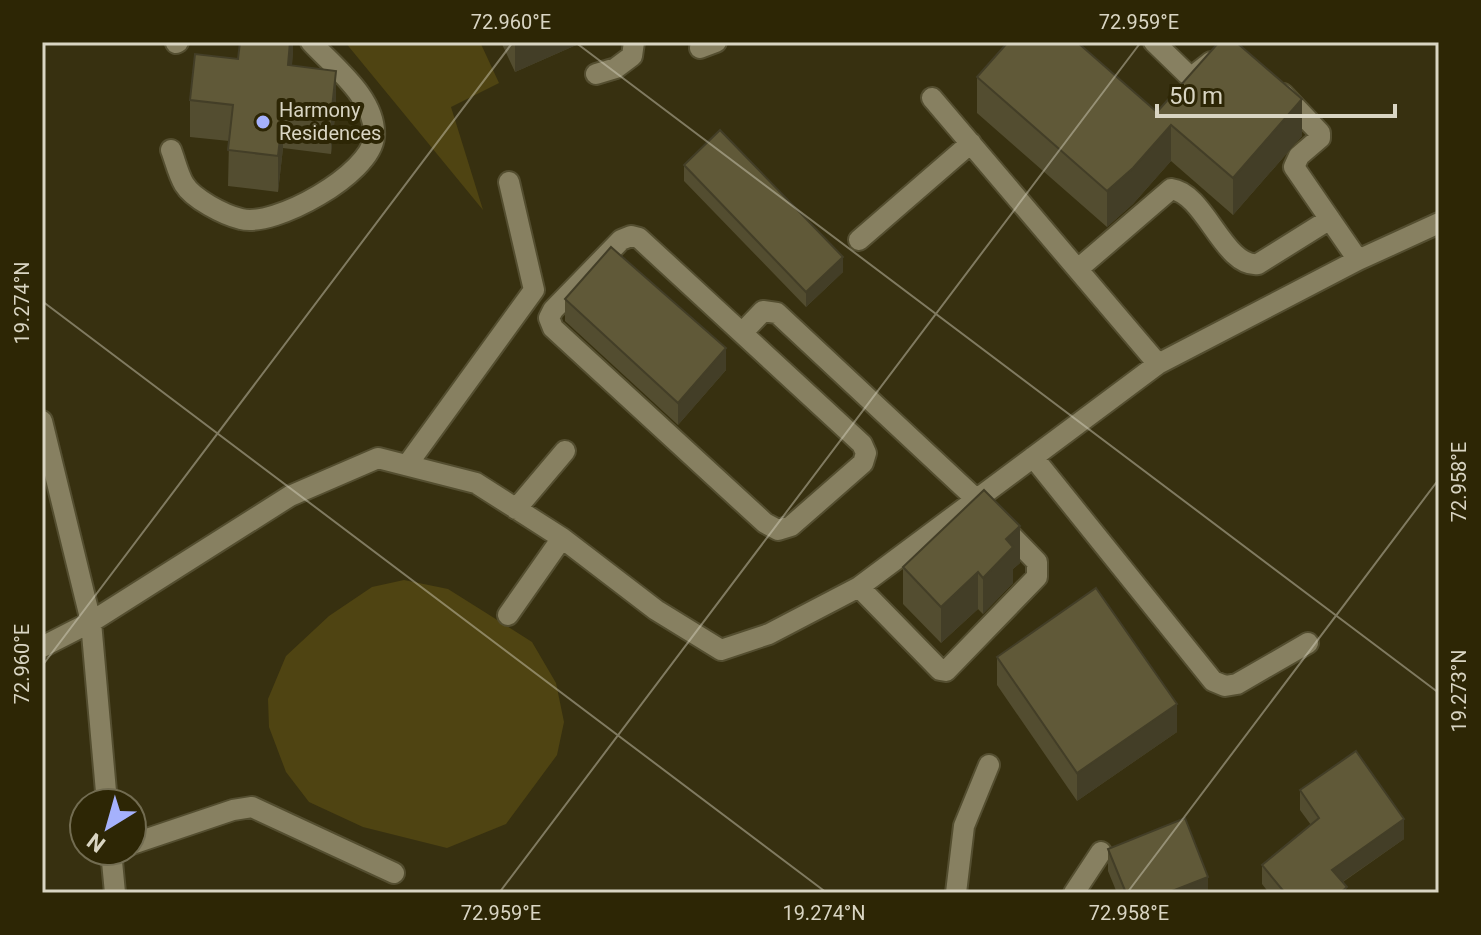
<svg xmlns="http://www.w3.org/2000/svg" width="1481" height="935" font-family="Roboto,sans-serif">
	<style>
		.green { fill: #4f4412 }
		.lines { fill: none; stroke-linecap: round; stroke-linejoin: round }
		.minor-casing { stroke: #544e30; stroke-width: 24 }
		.minor { stroke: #878061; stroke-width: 20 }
		.wall { fill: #534d30 }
		.shaded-wall { fill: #433e27 }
		.building { fill: #605938; stroke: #433e27; stroke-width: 2 }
		.ticks { fill: none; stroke: #d9d5c3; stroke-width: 2; stroke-opacity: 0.45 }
		.poi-dot { fill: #a5b1fc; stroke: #2d2605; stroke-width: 3 }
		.labels { text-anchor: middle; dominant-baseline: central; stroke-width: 8; stroke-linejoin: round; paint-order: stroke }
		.poi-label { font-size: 20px; fill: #d9d5c3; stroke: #2d2605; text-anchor: start }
		.neatline { fill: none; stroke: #d9d5c3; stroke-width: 3 }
		.ticks-label { font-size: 20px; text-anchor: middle; fill: #d9d5c3 }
	</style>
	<rect width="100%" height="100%" fill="#373010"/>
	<path class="green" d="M 345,42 L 480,42 L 499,83 L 451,107 L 483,210 Z
		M 404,580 L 448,589 L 532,642 L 556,683 L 564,722 L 557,755 L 506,824 L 447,848 L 363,827 L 309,802 L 286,772 L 269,727 L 268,699 L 286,656 L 329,616 L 372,587 Z"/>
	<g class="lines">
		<g class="minor-casing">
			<path id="minor" d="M 1154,42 L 1187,74 L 1193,76 L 1211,62
				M 176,43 L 178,42
				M 700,48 L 716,42
				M 596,74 L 616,68 L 632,56 L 634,42
				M 1283,94 L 1320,133 L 1320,138 L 1299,156 L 1294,167 L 1358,260
				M 932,98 L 1158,364
				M 171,150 C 175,160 178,174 184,184 C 193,199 224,215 241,219 C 274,228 371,174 374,137 C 377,99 334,67 311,42
				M 631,236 L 639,238 L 862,444 L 866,453 L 863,463 L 791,526 L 778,530 L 765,523 L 553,328 L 549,318 L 553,310 L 621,240 Z
				M 859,240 L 971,143
				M 1078,269 L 1171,189 C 1205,193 1224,268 1258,264 L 1330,219
				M 742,333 L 763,311 L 777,313 L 976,499 L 1037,562 L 1037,577 L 946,671 L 940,670 L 859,587
				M 42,421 L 91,622 L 107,803
				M 1033,457 L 1213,681 L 1225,686 L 1237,684 L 1308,643
				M 407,465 L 534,290 L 509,182
				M 516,509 L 565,451
				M 508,615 L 562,538
				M 42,647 L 91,622 L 290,496 L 378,458 L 476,483 L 562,538 L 656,610 L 721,650 L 769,634 L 859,587 L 1158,364 L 1358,260 L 1439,223
				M 132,844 L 233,810 L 252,807 L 394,873
				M 111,851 L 115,893
				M 956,893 L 964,826 L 989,765
				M 1074,893 L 1101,852"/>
		</g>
		<use href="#minor" class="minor"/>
	</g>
	<path class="wall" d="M 293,42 L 292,65 L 336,107 L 331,154 L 283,148 L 278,192 L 228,186 L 229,141 L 190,137 L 190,100 L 238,59 Z
		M 501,42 L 583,42 L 515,72 Z
		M 977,77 L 1157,112 L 1302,136 L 1233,215 L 1171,161 L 1133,204 L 1107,227 L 977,113 Z
		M 684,165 L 843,272 L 806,307 L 684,181 Z
		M 565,299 L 726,370 L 678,425 L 565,321 Z
		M 1020,563 L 1013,569 L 1013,583 L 983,614 L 978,609 L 941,643 L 903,604 L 903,567 Z
		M 997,657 L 1177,732 L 1077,801 L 997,685 Z
		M 1300,790 L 1404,839 L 1343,882 L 1347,893 L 1269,893 L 1262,884 L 1262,865 L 1311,825 L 1300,810 Z
		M 1108,849 L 1208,893 L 1117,893 L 1108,871 Z"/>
	<path class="shaded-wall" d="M 290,42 L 293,42 L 293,55 L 288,101 L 288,65 Z
		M 515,42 L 583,42 L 515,72 Z
		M 336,71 L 336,107 L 331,154 L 331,117 Z
		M 1302,99 L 1302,136 L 1233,215 L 1233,178 Z
		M 283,112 L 283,148 L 278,192 L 278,156 Z
		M 1171,125 L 1171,161 L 1133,204 L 1107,227 L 1107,191 Z
		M 843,257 L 843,272 L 806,307 L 806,292 Z
		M 726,348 L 726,370 L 678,425 L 678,403 Z
		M 1020,526 L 1020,563 L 1013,569 L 1013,583 L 983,614 L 983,578 L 1006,539 Z
		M 978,572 L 978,609 L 941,643 L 941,607 Z
		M 1177,704 L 1177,732 L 1077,801 L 1077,773 Z
		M 1404,819 L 1404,839 L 1332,889 L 1332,870 Z
		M 1208,877 L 1208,893 L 1167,893 Z"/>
	<path class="building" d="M 240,42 L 290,42 L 288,65 L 336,71 L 331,117 L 283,112 L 278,156 L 228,150 L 233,105 L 190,100 L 195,54 L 238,59 Z
		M 1008,42 L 1077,42 L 1157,112 L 1219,42 L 1236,42 L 1302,99 L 1233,178 L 1171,125 L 1133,168 L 1107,191 L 977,77 Z
		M 720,130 L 843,257 L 806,292 L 684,165 Z
		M 611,247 L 726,348 L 678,403 L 565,299 Z
		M 984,490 L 1020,526 L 1006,539 L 1013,547 L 983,578 L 978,572 L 941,607 L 903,567 Z
		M 1096,588 L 1177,704 L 1077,773 L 997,657 Z
		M 1356,751 L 1404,819 L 1332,870 L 1347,887 L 1340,893 L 1285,893 L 1262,865 L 1319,818 L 1300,790 Z
		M 1185,818 L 1208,877 L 1167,893 L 1126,893 L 1108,849 Z"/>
	<path class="ticks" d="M 575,42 L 1439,693M 42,301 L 827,893M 42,666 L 513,42M 499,893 L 1141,42M 1127,893 L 1439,479"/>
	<circle class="poi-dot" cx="263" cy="122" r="8"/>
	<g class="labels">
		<g class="poi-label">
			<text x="279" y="110">Harmony<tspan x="279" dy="23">Residences</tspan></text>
		</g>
	</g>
	<rect width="1481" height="935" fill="none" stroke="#2d2605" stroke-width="88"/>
	<g transform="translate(108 827) rotate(217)"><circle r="38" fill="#2d2605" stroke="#726c51" stroke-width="2"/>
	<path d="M0-6L14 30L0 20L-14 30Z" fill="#a5b1fc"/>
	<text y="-12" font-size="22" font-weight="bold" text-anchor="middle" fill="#d9d5c3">N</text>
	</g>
	<path d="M1157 104v12h238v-12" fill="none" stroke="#d9d5c3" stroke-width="4"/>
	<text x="1169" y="104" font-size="24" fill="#d9d5c3" stroke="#2d2605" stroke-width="6" paint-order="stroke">50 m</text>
	<rect x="44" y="44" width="1393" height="847" class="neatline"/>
	<g class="ticks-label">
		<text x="511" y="29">72.960°E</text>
		<text x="1139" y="29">72.959°E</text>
		<text transform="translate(22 303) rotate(-90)" y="7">19.274°N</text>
		<text transform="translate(1459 482) rotate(-90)" y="7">72.958°E</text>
		<text transform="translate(22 664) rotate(-90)" y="7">72.960°E</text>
		<text transform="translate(1459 691) rotate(-90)" y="7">19.273°N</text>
		<text x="501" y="920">72.959°E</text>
		<text x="824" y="920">19.274°N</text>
		<text x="1129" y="920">72.958°E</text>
	</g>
</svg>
